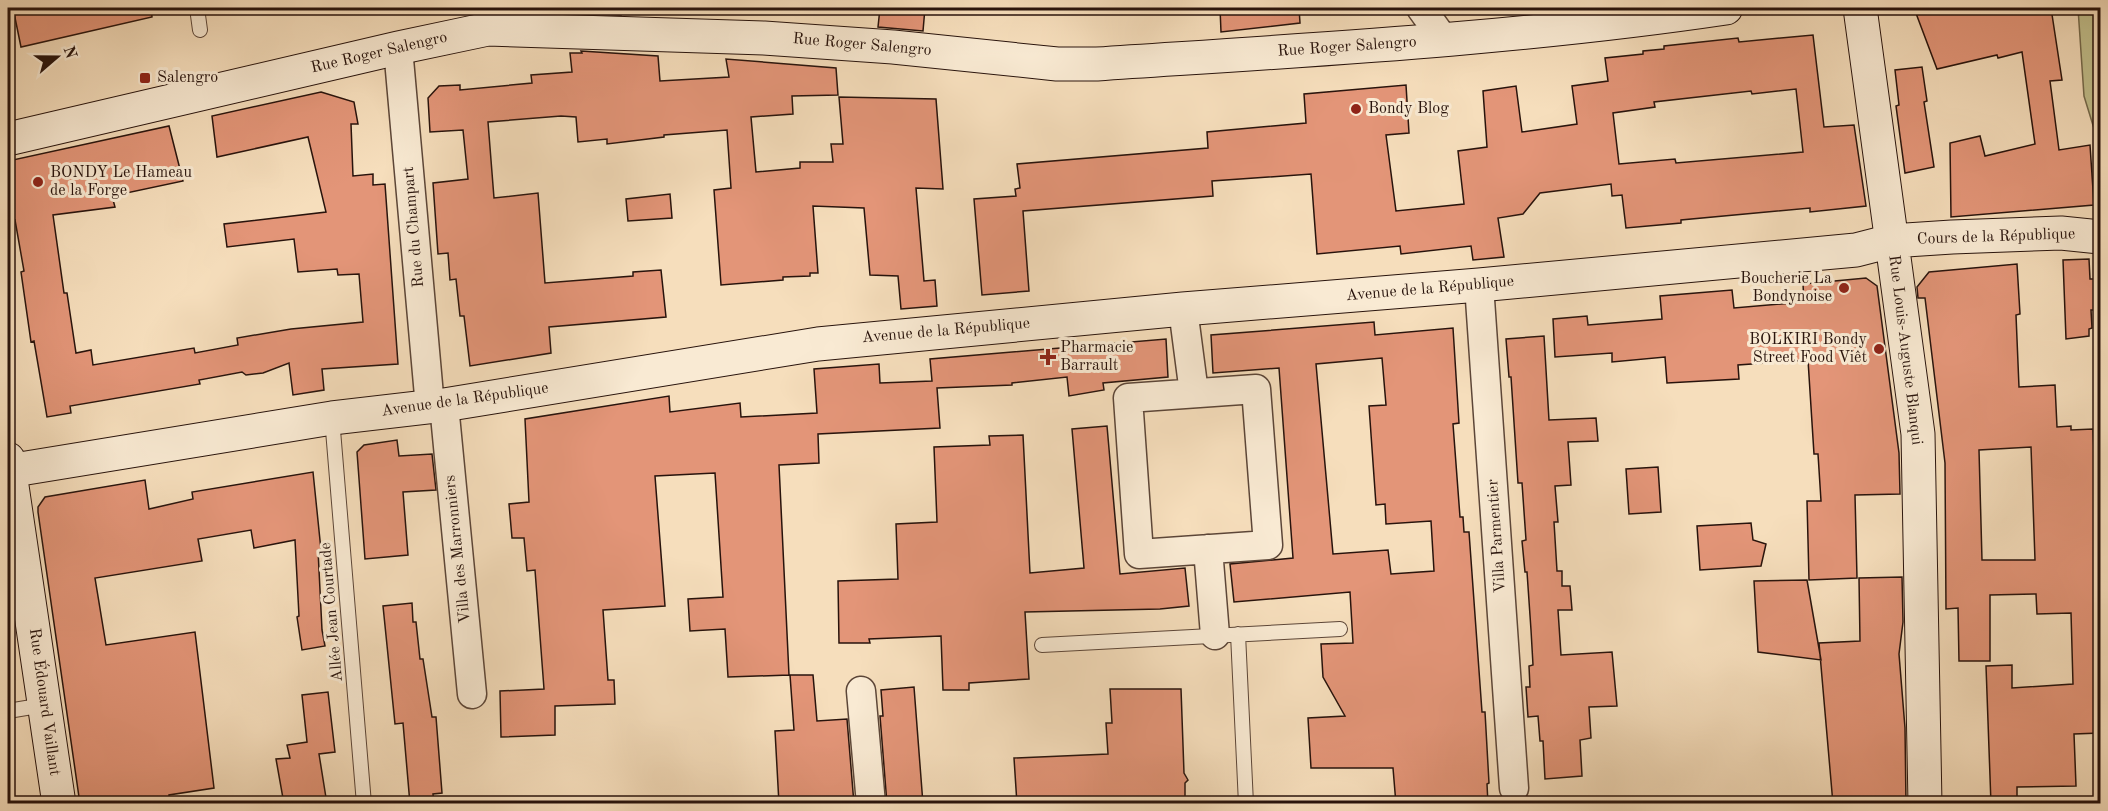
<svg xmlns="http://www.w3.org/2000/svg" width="2108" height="811" font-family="'Old Standard TT',serif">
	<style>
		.green { fill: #c2c08d; stroke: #756a4c; stroke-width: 1.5 }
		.building { fill: #e39578; stroke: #28130c; stroke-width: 1.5; fill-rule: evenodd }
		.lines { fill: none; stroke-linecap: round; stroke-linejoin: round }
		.lane-casing { stroke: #5c4638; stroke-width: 16 }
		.street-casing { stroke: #5c4638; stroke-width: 31 }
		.secondary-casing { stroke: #28130c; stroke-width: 35 }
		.lane { stroke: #f9ead3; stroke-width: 14 }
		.street { stroke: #f9ead3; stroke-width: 28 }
		.secondary { stroke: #f9ead3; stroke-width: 33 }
		.poi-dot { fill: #8f2418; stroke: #f9ead3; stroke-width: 2 }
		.labels { text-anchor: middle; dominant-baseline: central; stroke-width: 6; stroke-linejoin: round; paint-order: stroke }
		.street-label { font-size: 16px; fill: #28130c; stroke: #f9ead3 }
		.poi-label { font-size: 16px; fill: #28130c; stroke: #f9ead3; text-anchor: start }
	</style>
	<rect width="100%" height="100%" fill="#f6debc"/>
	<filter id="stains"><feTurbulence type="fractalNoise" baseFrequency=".00333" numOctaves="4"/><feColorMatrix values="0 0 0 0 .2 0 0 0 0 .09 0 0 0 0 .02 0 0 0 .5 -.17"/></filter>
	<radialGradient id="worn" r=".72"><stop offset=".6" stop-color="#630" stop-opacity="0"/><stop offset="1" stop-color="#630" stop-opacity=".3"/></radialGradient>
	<path class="green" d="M 2078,8 L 2100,8 L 2100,148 L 2084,96 Z"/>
	<path class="building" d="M 13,8 L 151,8 L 152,17 L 21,47 Z
		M 566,8 L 621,8 L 621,15 L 568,13 Z
		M 880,8 L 925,8 L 923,31 L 878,27 Z
		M 1220,8 L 1299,8 L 1300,23 L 1221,32 Z
		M 1914,8 L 1950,8 L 1951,14 L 1980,8 L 2051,8 L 2062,80 L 2050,81 L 2059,150 L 2090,145 L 2094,205 L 1951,217 L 1950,143 L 1980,136 L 1985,156 L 2035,144 L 2022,52 L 1998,58 L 1997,55 L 1937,69 Z
		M 1813,35 L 1824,127 L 1854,125 L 1866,206 L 1810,212 L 1810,208 L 1681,220 L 1681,223 L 1626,228 L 1622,195 L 1612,196 L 1611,184 L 1540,193 L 1523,214 L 1498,218 L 1504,257 L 1473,260 L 1471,246 L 1401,254 L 1400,246 L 1317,254 L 1311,174 L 1212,181 L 1213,196 L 1023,211 L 1029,291 L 982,295 L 974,199 L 1016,196 L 1015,189 L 1020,188 L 1017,164 L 1208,148 L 1207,132 L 1306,123 L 1304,94 L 1406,85 L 1409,133 L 1386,135 L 1396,211 L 1464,204 L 1458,151 L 1487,147 L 1483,91 L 1516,86 L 1522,132 L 1577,124 L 1572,86 L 1608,81 L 1605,58 L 1643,54 L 1643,51 L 1664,49 L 1664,46 L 1738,38 L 1739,42 ZM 1796,89 L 1803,152 L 1676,163 L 1675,159 L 1619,164 L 1613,113 L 1655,107 L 1654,102 L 1751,91 L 1752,94 Z
		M 581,51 L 658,56 L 660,81 L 729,77 L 726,59 L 836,68 L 838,95 L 792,96 L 793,114 L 751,117 L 756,172 L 800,168 L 800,162 L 833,162 L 831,144 L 843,144 L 839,97 L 936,99 L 943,189 L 916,188 L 924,281 L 935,280 L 937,306 L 901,309 L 898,276 L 870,275 L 864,208 L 813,206 L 818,273 L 810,273 L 810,276 L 783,277 L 783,280 L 721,285 L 714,190 L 731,188 L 727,130 L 664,135 L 664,137 L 607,144 L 607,139 L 578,142 L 576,117 L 561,116 L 488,122 L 494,198 L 538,193 L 545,283 L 633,276 L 633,272 L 661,270 L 666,317 L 549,327 L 551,353 L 470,366 L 464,316 L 460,316 L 456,279 L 450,280 L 448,253 L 438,254 L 433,183 L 468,179 L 463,130 L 430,132 L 428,98 L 439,86 L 460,85 L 460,90 L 532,83 L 531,75 L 572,72 L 570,53 L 582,53 Z
		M 1922,67 L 1927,101 L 1924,102 L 1934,167 L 1905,173 L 1896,106 L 1899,105 L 1895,70 Z
		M 321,92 L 354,102 L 358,124 L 351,124 L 353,176 L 373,174 L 373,185 L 385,184 L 398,364 L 322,369 L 324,390 L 293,395 L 289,363 L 263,373 L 246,375 L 242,372 L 199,380 L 200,384 L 70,406 L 71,413 L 47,417 L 34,341 L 31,342 L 21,272 L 24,271 L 15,220 L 10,221 L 8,207 L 8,161 L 169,126 L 183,181 L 112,196 L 115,207 L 53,215 L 64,293 L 67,293 L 76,353 L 91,350 L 93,365 L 194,348 L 195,353 L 238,345 L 237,338 L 291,329 L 363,322 L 359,274 L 338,275 L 337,269 L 298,272 L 294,239 L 227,247 L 224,224 L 326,212 L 308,137 L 217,157 L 212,116 Z
		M 670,194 L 672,218 L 628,221 L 626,199 Z
		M 2089,259 L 2090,279 L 2100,279 L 2100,310 L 2091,310 L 2092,328 L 2089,329 L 2089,336 L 2066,339 L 2063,260 Z
		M 2017,264 L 2020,314 L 2016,315 L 2019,387 L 2055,385 L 2057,427 L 2071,426 L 2071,430 L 2093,429 L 2095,476 L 2098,476 L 2100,535 L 2100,733 L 2074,734 L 2076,786 L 2017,787 L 2017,804 L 1991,804 L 1986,666 L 2012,665 L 2012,688 L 2073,684 L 2071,613 L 2037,614 L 2036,594 L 1990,595 L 1990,661 L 1959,661 L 1958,608 L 1946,609 L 1945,463 L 1925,298 L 1918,298 L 1917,287 L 1929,272 ZM 2031,447 L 2035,560 L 1982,560 L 1979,450 Z
		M 1866,278 L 1877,286 L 1899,453 L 1900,494 L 1855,495 L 1857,578 L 1809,580 L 1807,501 L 1821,501 L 1818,454 L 1814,454 L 1808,360 L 1738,365 L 1739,379 L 1667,383 L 1665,357 L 1612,362 L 1612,353 L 1555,357 L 1553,319 L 1587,316 L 1588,325 L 1662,319 L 1660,296 L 1732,290 L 1734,308 L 1804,302 L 1803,284 Z
		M 1374,322 L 1375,335 L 1453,328 L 1459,423 L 1453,424 L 1460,517 L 1463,517 L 1464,532 L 1469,532 L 1482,712 L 1485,712 L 1489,783 L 1487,784 L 1488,804 L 1396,804 L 1393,768 L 1311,768 L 1308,718 L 1345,716 L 1323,677 L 1321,644 L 1353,643 L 1350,592 L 1234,602 L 1230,564 L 1293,558 L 1279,368 L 1213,373 L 1211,335 ZM 1382,358 L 1386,405 L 1369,406 L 1376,505 L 1385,504 L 1386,524 L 1431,521 L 1434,571 L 1391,574 L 1388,550 L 1333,554 L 1316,364 Z
		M 1544,336 L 1549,420 L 1596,418 L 1598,441 L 1568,442 L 1571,485 L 1555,486 L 1558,522 L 1554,522 L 1557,571 L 1562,571 L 1562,586 L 1570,586 L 1572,610 L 1558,610 L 1561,655 L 1612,652 L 1617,706 L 1589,707 L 1591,738 L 1580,740 L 1582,776 L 1545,779 L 1543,741 L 1540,741 L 1538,716 L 1528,717 L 1526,687 L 1530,687 L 1529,666 L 1533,665 L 1531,630 L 1527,572 L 1525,572 L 1522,541 L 1526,540 L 1522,483 L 1518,483 L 1511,377 L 1509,377 L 1506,339 Z
		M 1166,339 L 1168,377 L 1103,383 L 1104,390 L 1069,396 L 1067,377 L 1012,383 L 1012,385 L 937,388 L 940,428 L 818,434 L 819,463 L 779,465 L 789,675 L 728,677 L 725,629 L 690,631 L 688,599 L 723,597 L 715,473 L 655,476 L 665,606 L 603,610 L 608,680 L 614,680 L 615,704 L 555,706 L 555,735 L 501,737 L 500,691 L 544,689 L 535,570 L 527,571 L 524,538 L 512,538 L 509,504 L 529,502 L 525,419 L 669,396 L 670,412 L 740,403 L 741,417 L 817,413 L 814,369 L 879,364 L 880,383 L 932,381 L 930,359 Z
		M 1107,426 L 1120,574 L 1185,568 L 1189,606 L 1160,609 L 1025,612 L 1029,679 L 969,683 L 969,690 L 943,690 L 941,636 L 869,639 L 870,643 L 839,643 L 838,581 L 898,579 L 896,524 L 937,522 L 934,447 L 990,445 L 989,436 L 1023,435 L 1030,573 L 1084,568 L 1072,429 Z
		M 397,440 L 399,456 L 432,454 L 436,490 L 403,492 L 408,555 L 365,559 L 357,452 L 364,445 Z
		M 1658,467 L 1661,512 L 1629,514 L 1626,469 Z
		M 313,472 L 321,550 L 318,550 L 322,630 L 325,646 L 302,650 L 297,617 L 299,616 L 295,540 L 254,548 L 251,530 L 198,539 L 202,561 L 95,578 L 106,645 L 195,632 L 214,788 L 169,795 L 170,804 L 80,804 L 38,512 L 38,507 L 45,497 L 145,480 L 149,509 L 193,499 L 192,492 Z
		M 1751,523 L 1753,540 L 1766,544 L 1761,566 L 1700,570 L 1697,526 Z
		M 1902,577 L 1903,622 L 1899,654 L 1905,728 L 1906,804 L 1833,804 L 1819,643 L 1860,641 L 1859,578 Z
		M 1807,580 L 1821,660 L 1758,652 L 1754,581 Z
		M 412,603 L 413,622 L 416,622 L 420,659 L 423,659 L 432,717 L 436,717 L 442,793 L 433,794 L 434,804 L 410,804 L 403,723 L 395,724 L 383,606 Z
		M 790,675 L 813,675 L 817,721 L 847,719 L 854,804 L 779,804 L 775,731 L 794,730 Z
		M 914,687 L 923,804 L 887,804 L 880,716 L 883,716 L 881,690 Z
		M 1110,689 L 1181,689 L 1184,773 L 1188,780 L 1185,783 L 1185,804 L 1017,804 L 1014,758 L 1108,754 L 1106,723 L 1112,723 Z
		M 328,692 L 335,752 L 319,754 L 327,804 L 284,804 L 276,759 L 290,758 L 287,745 L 307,742 L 302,695 Z"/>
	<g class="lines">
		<g class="lane-casing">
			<path id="lane" d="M 197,8 L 200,30
				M 332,418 L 364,804
				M 1238,634 L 1246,804
				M 1042,645 L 1340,629
				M 8,711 L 44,705"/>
		</g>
		<g class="street-casing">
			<path id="street" d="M 1421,8 L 1444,40
				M 488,29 L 509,8
				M 398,48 L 430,407
				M 1479,285 L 1514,788
				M 1183,309 L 1194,393
				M 1256,389 L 1268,545 L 1139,554 L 1128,398 Z
				M 444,405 L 472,694
				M 1208,549 L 1215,635
				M 861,691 L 871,804"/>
		</g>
		<g class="secondary-casing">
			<path id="secondary" d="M 1860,8 L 1918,434 L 1925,804
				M 8,139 L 398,48 L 488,29 L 764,38 L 893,47 L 1057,64 L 1097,64 C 1307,50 1517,39 1726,8
				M 8,459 L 59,804
				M 8,471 L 332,418 L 444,405 L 818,344 L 1183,309 L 1479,285 L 1856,250 L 1891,241 L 1952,237 L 2061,233 L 2100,237"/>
		</g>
		<use href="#lane" class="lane"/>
		<use href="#street" class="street"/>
		<use href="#secondary" class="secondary"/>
	</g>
	<g class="poi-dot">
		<rect x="139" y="72" width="12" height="12" rx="3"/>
		<circle cx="1356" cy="109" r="6"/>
		<circle cx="38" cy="182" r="6"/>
		<circle cx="1844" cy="288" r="6"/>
		<circle cx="1879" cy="349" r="6"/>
		<path d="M1045 348h6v6h6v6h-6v6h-6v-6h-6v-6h6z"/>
	</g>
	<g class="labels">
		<g class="street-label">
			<text transform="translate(862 45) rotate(5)">Rue Roger Salengro</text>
			<text transform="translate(1347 47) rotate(-4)">Rue Roger Salengro</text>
			<text transform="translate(379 53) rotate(-13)">Rue Roger Salengro</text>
			<text transform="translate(414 227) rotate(-95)">Rue du Champart</text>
			<text transform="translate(1996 237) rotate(-2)">Cours de la République</text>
			<text transform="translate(1430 289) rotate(-5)">Avenue de la République</text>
			<text transform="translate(946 331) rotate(-5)">Avenue de la République</text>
			<text transform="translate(1905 350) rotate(83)">Rue Louis-Auguste Blanqui</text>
			<text transform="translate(465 400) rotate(-8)">Avenue de la République</text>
			<text transform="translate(1497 536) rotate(-94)">Villa Parmentier</text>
			<text transform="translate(458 549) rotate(-96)">Villa des Marronniers</text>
			<text transform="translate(332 612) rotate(-95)">Allée Jean Courtade</text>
			<text transform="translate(44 702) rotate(82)">Rue Édouard Vaillant</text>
		</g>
		<g class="poi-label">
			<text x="157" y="78">Salengro</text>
			<text x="1368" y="109">Bondy Blog</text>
			<text x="50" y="173">BONDY Le Hameau<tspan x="50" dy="18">de la Forge</tspan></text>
			<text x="1832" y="279" text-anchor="end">Boucherie La<tspan x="1832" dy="18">Bondynoise</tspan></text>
			<text x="1867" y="340" text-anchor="end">BOLKIRI Bondy<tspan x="1867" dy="18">Street Food Viêt</tspan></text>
			<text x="1060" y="348">Pharmacie<tspan x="1060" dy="18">Barrault</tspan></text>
		</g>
	</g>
	<rect width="2108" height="811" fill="none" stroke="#f6debc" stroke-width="30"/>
	<rect x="9" y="9" width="2090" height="793" fill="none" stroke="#28130c" stroke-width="3"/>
	<rect x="15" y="15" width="2078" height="781" fill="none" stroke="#28130c" stroke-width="1.5"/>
	<g transform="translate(57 57) rotate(70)" stroke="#f9ead3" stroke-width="4.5" paint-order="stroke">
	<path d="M0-4.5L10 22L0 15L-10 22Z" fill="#28130c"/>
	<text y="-9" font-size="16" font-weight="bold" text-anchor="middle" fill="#28130c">N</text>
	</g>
	<rect width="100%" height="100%" filter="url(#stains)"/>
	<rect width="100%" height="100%" fill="url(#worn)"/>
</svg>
